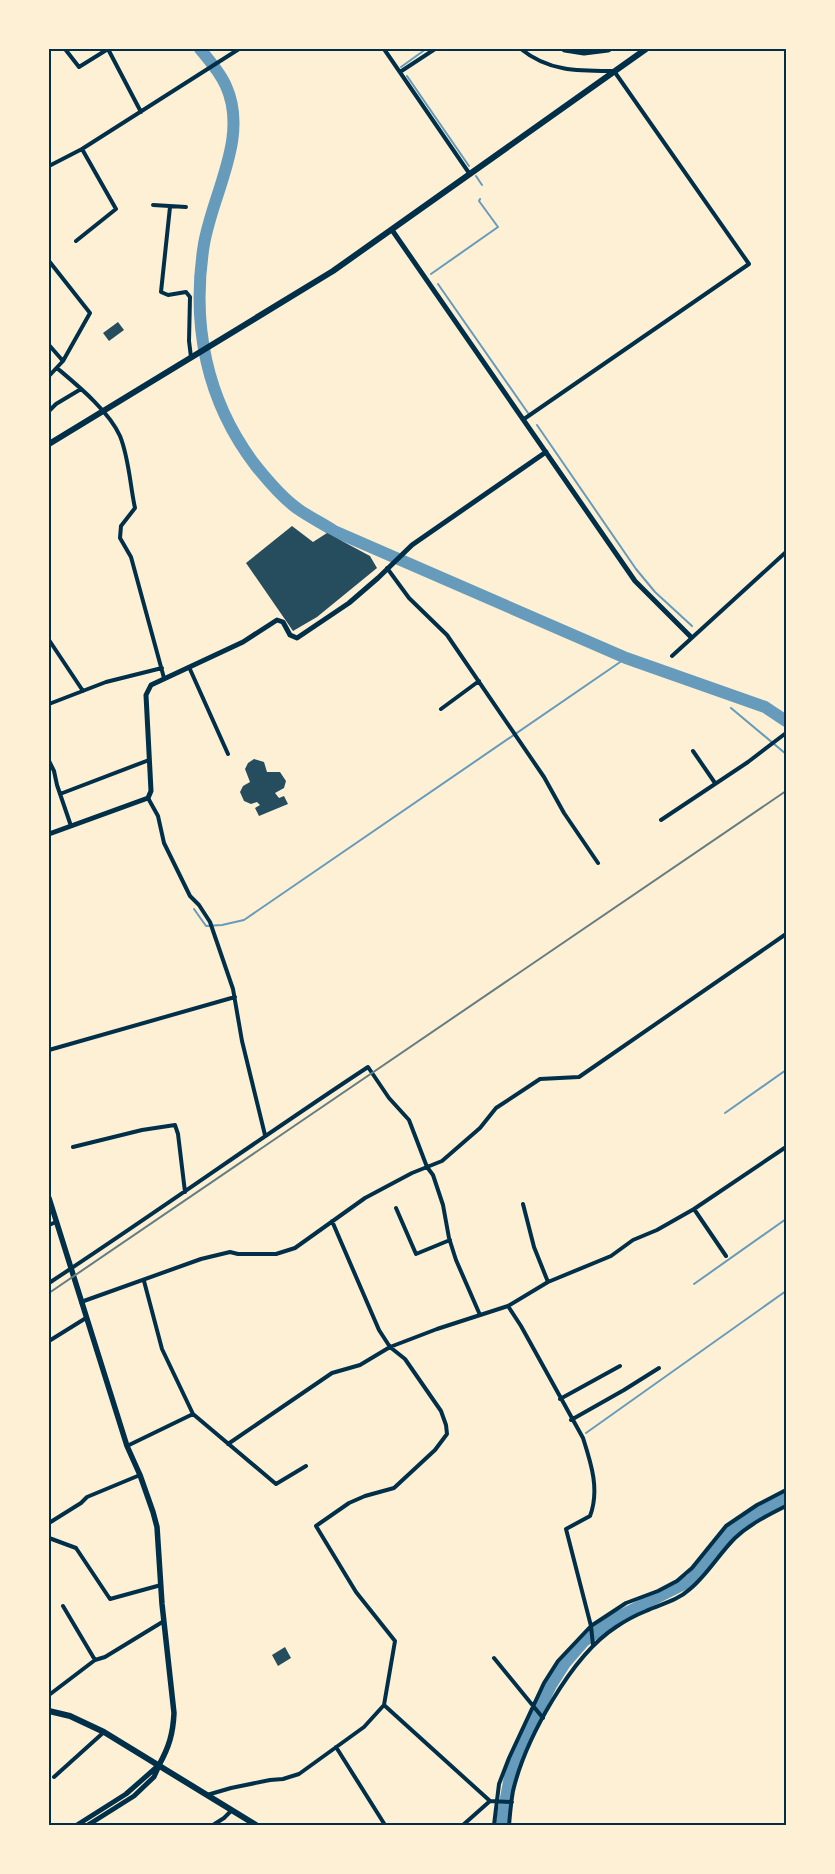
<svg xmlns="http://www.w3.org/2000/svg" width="835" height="1874" font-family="'PT Serif',serif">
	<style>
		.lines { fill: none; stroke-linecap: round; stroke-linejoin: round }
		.stream { stroke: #669bbc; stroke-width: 2 }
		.river { stroke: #669bbc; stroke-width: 12 }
		.building { fill: #264d5e }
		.minor { stroke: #003049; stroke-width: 4 }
		.tertiary { stroke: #003049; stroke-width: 5 }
		.secondary { stroke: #003049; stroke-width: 5.5 }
		.primary { stroke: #003049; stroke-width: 6 }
		.motorway { stroke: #003049; stroke-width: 7 }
		.rail { stroke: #657d81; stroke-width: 2 }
		.neatline { fill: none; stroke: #003049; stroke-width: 2 }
	</style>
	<rect width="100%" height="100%" fill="#fdf0d5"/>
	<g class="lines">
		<path class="stream" d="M 401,67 L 426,49
			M 407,76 L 469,166
			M 476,176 L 482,185
			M 431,274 L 498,227 L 479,201 L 480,199
			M 438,284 L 528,413
			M 537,425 L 636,569 L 655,592 L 692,626
			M 731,708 L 786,754
			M 194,909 L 206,926 L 222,925 L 244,920 L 626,658
			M 725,1113 L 786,1070
			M 694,1284 L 786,1219
			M 586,1433 L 786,1291"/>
		<path class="river" d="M 200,49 C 209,60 220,72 226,86 C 249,137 213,192 204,244 C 191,324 206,401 256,466 C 268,481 282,498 298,509 C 309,517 322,523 334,531 L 626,658 L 765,707 L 786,721
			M 501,1825 L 511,1771 L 524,1740 L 551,1685 L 565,1663 L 584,1641 L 618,1617 L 686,1583 L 692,1579 L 727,1535 L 749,1518 L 786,1498"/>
	</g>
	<path class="building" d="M 118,322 L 124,330 L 109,341 L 103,333 Z
		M 292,526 L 313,542 L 327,533 L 370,556 L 377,568 L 317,617 L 293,631 L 246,563 Z
		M 254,759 L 264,762 L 267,772 L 280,772 L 286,781 L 284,788 L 275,793 L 279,798 L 284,796 L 288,804 L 259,816 L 255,808 L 260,805 L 257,802 L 251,804 L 244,801 L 240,792 L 243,786 L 250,782 L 245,769 L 248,763 Z
		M 285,1647 L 291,1658 L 278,1666 L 272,1655 Z"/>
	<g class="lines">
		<path class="minor" d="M 65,49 L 79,67 L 108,49
			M 108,49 L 141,112
			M 384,49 L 469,173
			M 521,49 C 549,72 580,71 614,71 L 749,264 L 524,419
			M 400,72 L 435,49
			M 49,166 L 82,149 L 239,49
			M 153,205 L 186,207
			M 170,207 L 161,292 L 168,295 L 186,292 L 190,297 L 189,341 L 191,357
			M 76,241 L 116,209 L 82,149
			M 49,261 L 90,313 L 63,361 L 49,376
			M 49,345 L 63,361
			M 57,368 C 77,385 109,411 120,436 C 129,458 130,485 135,508 L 121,526 L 120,538 L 131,557 L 164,678
			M 49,411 L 56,404 L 81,389
			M 387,568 L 409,598 L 447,635 L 544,777 L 564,813 L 598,863
			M 49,640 L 83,691
			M 672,656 L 786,552
			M 189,667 L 228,754
			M 49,704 L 106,682 L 162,668
			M 441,709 L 479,681
			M 693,751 L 715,783
			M 49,761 L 54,771 L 57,785 L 71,826
			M 60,794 L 149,760
			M 148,798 L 158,816 L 164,843 L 190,896 L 199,905 L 210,922 L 233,989 L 242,1041 L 265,1135
			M 661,820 L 748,762 L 786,733
			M 49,1050 L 235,997
			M 73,1147 L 142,1130 L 175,1125 L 178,1134 L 185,1192
			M 523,1204 L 534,1247 L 548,1282
			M 396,1208 L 416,1254 L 450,1240
			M 694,1209 L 726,1256
			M 49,1225 L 56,1222
			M 144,1281 L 162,1349 L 193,1414 L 276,1484 L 306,1466
			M 49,1283 C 156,1213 260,1138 368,1067 L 389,1098 L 409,1120 L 427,1167 L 433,1175 L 443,1205 L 449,1238 L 456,1260 L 480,1315
			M 81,1302 L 201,1259 L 230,1252 L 238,1254 L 276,1254 L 295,1248 L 365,1198 L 412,1173 L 442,1161 L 480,1128 L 496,1108 L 540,1079 L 579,1077 L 786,934
			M 508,1306 L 521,1326 L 583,1438 C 591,1463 600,1490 590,1516 L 566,1529 L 591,1626 L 593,1645
			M 49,1341 L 86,1318
			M 560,1399 L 620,1366
			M 571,1420 L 624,1390 L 659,1368
			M 228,1444 L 332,1373 L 360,1365 L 390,1347 L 437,1329 L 508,1306 L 548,1282 L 611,1256 L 633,1240 L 657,1230 L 694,1209 L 786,1147
			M 127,1446 L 193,1414
			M 49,1523 L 81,1503 L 87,1497 L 140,1475
			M 49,1538 L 76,1548 L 110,1599 L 161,1585
			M 63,1606 L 95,1660
			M 494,1658 L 543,1718
			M 49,1695 L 95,1660 L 105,1657 L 164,1621
			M 384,1705 L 490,1801
			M 336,1747 L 385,1825
			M 54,1777 L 104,1732
			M 207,1795 L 231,1788 L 270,1780 L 283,1779 L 299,1774 L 364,1727 L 384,1705 L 395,1641 L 356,1592 L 316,1526 L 349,1503 L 365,1496 L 394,1488 L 435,1450 L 447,1434 L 446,1425 L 441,1411 L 405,1359 L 390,1347 L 379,1330 L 332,1221
			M 213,1825 L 224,1818 L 231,1811
			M 463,1825 L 490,1801 L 512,1802
			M 494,1825 L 499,1784 L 509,1758 L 544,1683 L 558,1661 L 591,1626 L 626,1603 L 658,1591 L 677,1581 L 692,1568 L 726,1526 L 757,1505 L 786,1490
			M 509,1825 C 510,1814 511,1802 513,1791 C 525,1740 571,1656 616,1627 C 625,1621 636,1615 646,1611 C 661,1604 677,1601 690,1589 C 707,1575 719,1554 735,1538 C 750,1524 768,1515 786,1506"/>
		<path class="tertiary" d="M 392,230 L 635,581 L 691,637
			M 49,834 L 148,798 L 151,791 L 146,695 L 151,685 L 243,642 L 277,620 L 283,622 L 290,635 L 297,638 L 349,603 L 378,578 L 412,545 L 546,452
			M 77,1825 L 126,1794 L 159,1765
			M 88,1825 L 134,1796 L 154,1777 L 159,1766"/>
		<path class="secondary" d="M 49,1198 L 127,1446 L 140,1475 L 153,1512 L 157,1527 L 162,1604 L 174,1713 C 173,1734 169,1747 159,1765"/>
		<path class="primary" d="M 49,444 L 333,271 L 646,49
			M 49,1711 L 70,1716 L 104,1732 L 256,1825"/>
		<path class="motorway" d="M 565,49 L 584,52 L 608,49"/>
		<path class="rail" d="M 49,1293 L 786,791"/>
	</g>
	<rect width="835" height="1874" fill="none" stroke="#fdf0d5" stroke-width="100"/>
	<rect x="50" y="50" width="735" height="1774" class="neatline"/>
</svg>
